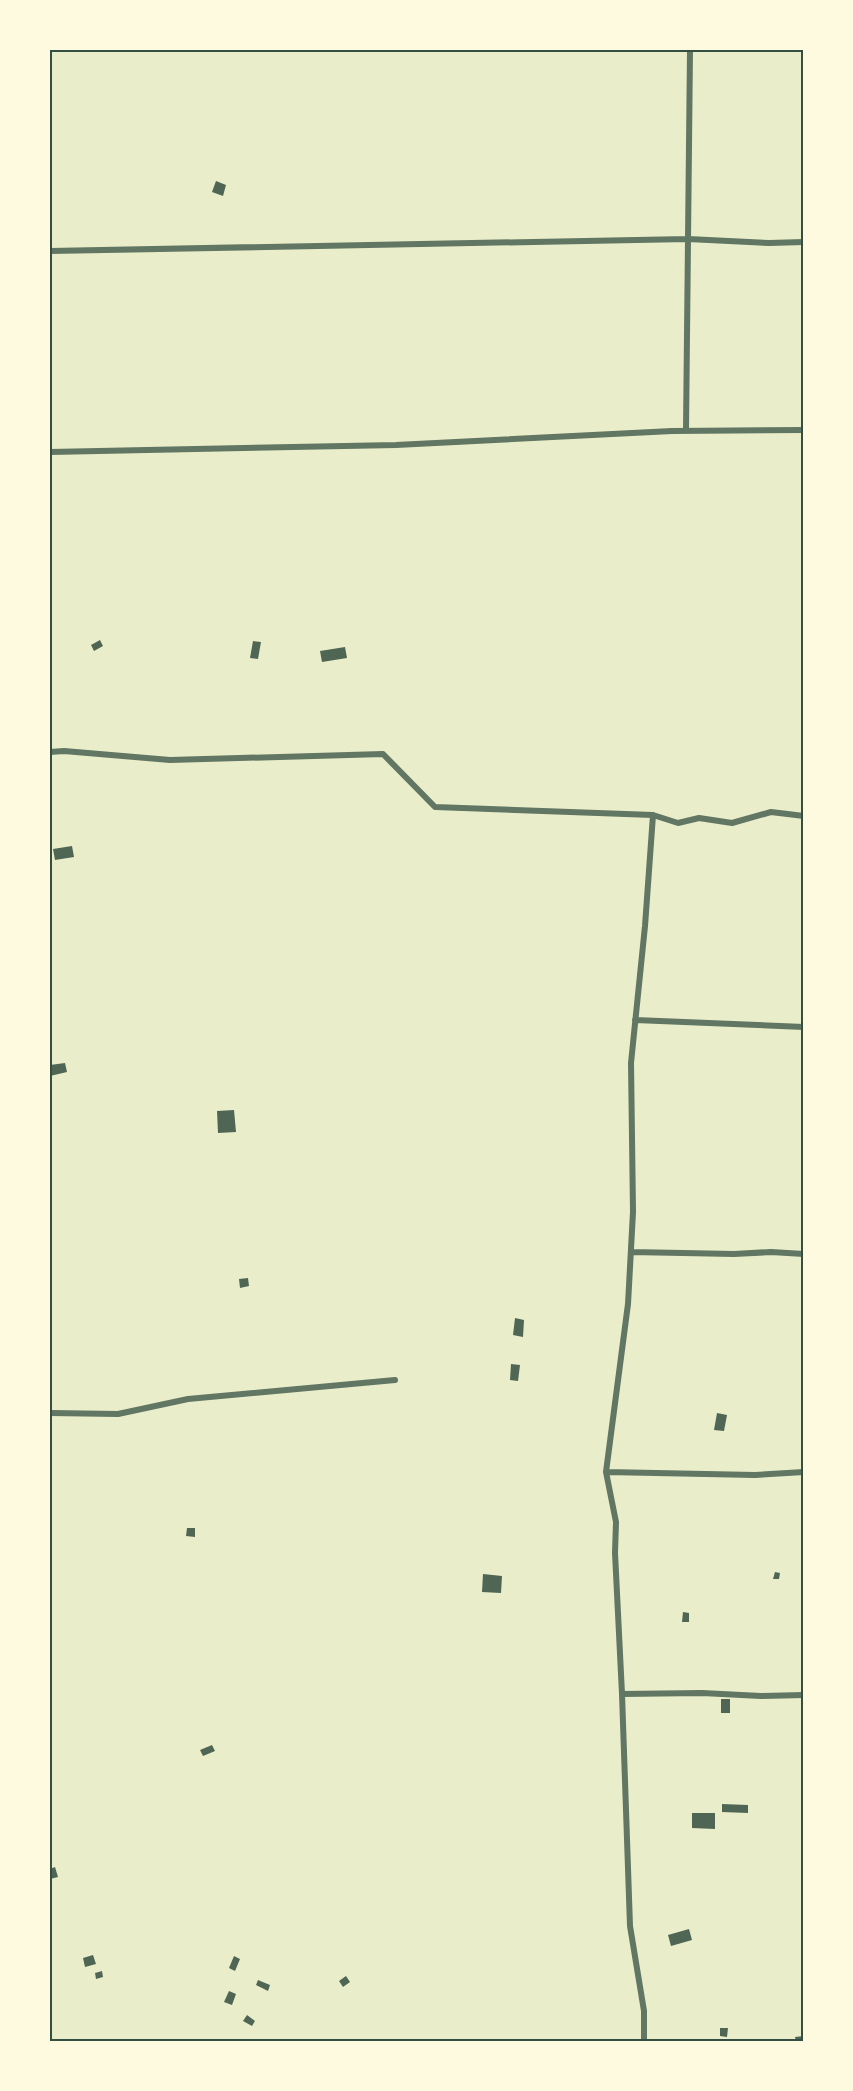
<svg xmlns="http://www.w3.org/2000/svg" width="853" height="2091" font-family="'Nunito Sans',sans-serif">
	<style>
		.building { fill: #4f6655 }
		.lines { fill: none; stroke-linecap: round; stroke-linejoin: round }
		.minor { stroke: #617663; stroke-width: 6 }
		.neatline { fill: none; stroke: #344e41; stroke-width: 2 }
	</style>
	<rect width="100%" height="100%" fill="#e9edc9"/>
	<path class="building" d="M 216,181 L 226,185 L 223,196 L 212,192 Z
		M 100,640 L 103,646 L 94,651 L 91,645 Z
		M 253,641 L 261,642 L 258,659 L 250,658 Z
		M 345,647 L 347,658 L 322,662 L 320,651 Z
		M 72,846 L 74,857 L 55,860 L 53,849 Z
		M 65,1063 L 67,1072 L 50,1076 L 50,1065 Z
		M 234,1110 L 236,1132 L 218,1133 L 217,1111 Z
		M 248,1278 L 249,1286 L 240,1288 L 239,1279 Z
		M 515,1318 L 524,1320 L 523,1337 L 513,1335 Z
		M 511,1364 L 520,1365 L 518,1381 L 510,1380 Z
		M 717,1413 L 727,1415 L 724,1431 L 714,1430 Z
		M 187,1528 L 195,1528 L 195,1537 L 186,1536 Z
		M 775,1572 L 780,1573 L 779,1579 L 773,1579 Z
		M 483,1574 L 502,1576 L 501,1593 L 482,1592 Z
		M 683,1612 L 689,1613 L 689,1622 L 682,1622 Z
		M 721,1699 L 730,1699 L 730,1713 L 721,1713 Z
		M 212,1745 L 215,1751 L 203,1756 L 200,1750 Z
		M 722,1804 L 748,1805 L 748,1813 L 722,1812 Z
		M 692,1813 L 715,1813 L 715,1829 L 692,1828 Z
		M 55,1867 L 58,1877 L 50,1879 L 50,1869 Z
		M 689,1929 L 692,1940 L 671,1946 L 668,1935 Z
		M 93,1955 L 96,1964 L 85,1967 L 83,1958 Z
		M 234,1956 L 240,1959 L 235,1971 L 229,1968 Z
		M 102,1971 L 103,1977 L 96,1979 L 95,1973 Z
		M 346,1976 L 350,1982 L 343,1987 L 339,1981 Z
		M 258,1980 L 270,1985 L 268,1991 L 256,1985 Z
		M 229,1991 L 236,1994 L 232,2005 L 224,2002 Z
		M 247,2015 L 255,2021 L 252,2026 L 243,2021 Z
		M 720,2028 L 728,2028 L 727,2037 L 720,2036 Z
		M 804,2036 L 804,2042 L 796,2042 L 795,2037 Z"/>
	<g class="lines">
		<path class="minor" d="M 50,251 L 688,239 L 769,243 L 804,242
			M 686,430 L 690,50
			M 50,452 L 396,445 L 672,431 L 804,430
			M 50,752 L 64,751 L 170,760 L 383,754 L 435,807 L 653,815 L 678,823 L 699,818 L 732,823 L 771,812 L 804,816
			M 635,1020 L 804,1027
			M 631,1252 L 734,1254 L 771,1252 L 804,1254
			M 50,1413 L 118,1414 L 188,1399 L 395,1380
			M 606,1472 L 755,1475 L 804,1472
			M 622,1694 L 702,1693 L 761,1696 L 804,1695
			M 644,2042 L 644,2011 L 630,1926 L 622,1694 L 615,1553 L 616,1522 L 606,1472 L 628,1304 L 633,1212 L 631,1063 L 645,926 L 653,815"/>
	</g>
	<rect width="853" height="2091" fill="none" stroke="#fefae0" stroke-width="102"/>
	<rect x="51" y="51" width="751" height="1989" class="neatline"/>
</svg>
